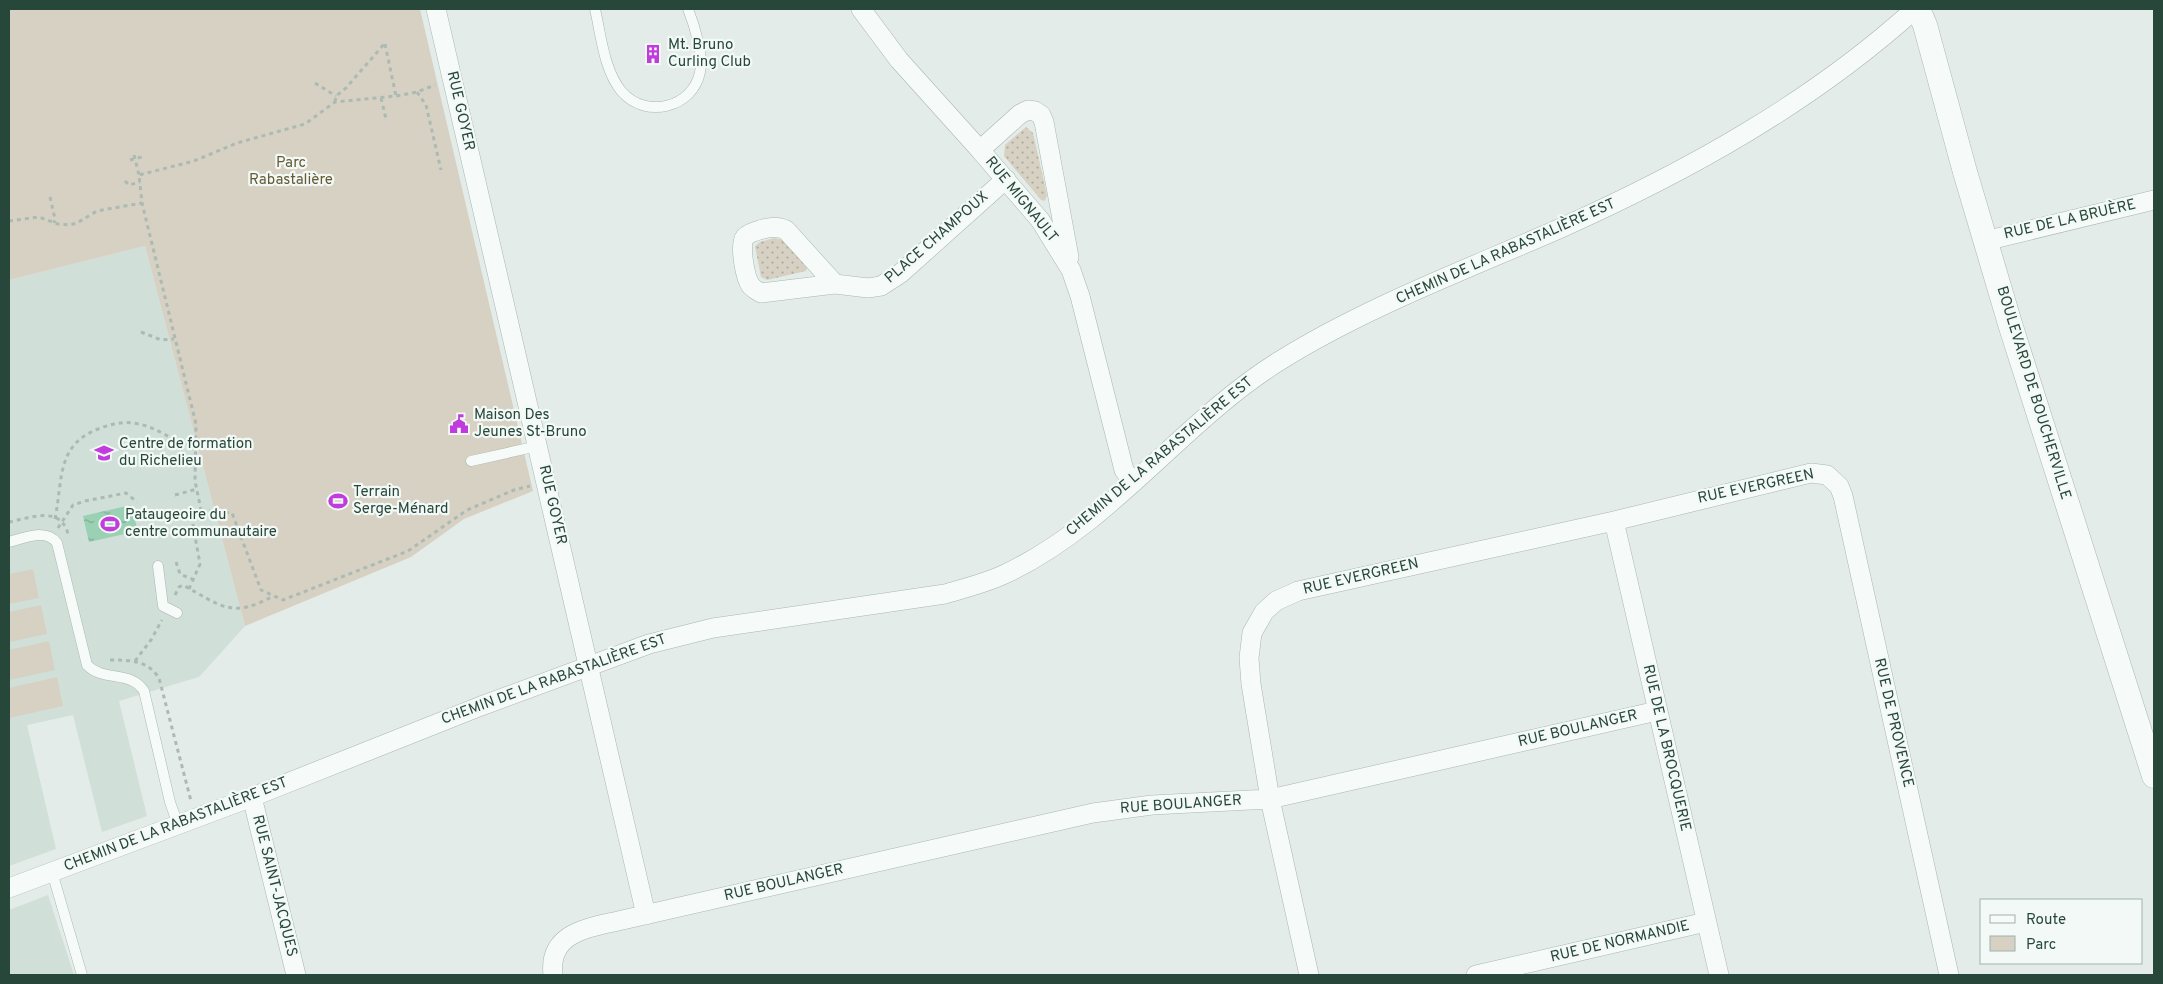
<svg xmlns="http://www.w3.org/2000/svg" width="2163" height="984" font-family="Overpass,sans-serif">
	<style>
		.built { fill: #d0dfd8 }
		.grass { fill: url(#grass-dots) }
		.park { fill: #d7d1c3 }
		.water { fill: url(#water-ripples) }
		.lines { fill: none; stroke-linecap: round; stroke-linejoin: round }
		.service-casing { stroke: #a7b7b1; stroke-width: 11 }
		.minor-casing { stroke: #a7b7b1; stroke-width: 20 }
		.tertiary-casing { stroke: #a7b7b1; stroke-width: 25 }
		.path { stroke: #acbab4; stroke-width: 3; stroke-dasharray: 4 4; stroke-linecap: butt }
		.service { stroke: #f6faf8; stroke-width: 10 }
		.minor { stroke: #f6faf8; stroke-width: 19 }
		.tertiary { stroke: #f6faf8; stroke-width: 24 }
		.labels { text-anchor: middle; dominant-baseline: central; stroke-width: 4.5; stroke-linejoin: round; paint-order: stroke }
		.poi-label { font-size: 15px; fill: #28473b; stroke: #f3f9f6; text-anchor: start }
		.street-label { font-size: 15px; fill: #28473b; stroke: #f3f9f6 }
		.park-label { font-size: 15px; fill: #645a34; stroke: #f3f9f6 }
	</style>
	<defs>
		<pattern id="grass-dots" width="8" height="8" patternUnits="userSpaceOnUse" patternTransform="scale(1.25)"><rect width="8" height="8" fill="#d7d1c3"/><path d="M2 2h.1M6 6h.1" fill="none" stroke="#aeaba0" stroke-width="1.8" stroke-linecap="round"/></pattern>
		<pattern id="water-ripples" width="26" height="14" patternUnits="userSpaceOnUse" patternTransform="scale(1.25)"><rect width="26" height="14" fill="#9ad0b4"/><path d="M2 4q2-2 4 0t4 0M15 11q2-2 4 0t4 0" fill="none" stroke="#7eab94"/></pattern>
	</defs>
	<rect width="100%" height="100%" fill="#e3ece8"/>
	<path class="built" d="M 145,246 L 245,626 L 199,677 L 119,701 L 147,816 L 102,832 L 73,715 L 27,725 L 56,849 L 9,866 L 9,280 Z
		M 48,895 L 74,975 L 9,975 L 9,910 Z"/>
	<path class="grass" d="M 1026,127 L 1033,133 L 1047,195 L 1045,201 L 1041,200 L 1004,156 L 1005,145 Z
		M 774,238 L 783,240 L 807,267 L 806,271 L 767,280 L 761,277 L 755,246 L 760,242 Z"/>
	<path class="park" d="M 9,9 L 420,9 L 533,491 L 464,519 L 411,557 L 245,626 L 145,246 L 9,280 Z
		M 33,569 L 39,598 L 9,604 L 9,574 Z
		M 41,605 L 47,634 L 9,642 L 9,612 Z
		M 49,641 L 55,670 L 9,680 L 9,650 Z
		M 57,677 L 63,706 L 9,718 L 9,688 Z"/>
	<path class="water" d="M 131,505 L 138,531 L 89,542 L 83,516 Z"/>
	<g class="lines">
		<g class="service-casing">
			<path id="service" d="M 595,9 C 601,35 604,71 622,92 C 646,119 693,108 700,72 C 704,56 694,24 688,9
				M 471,461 L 538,446
				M 9,542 C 24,538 46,528 57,543 L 87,665 C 103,682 131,670 144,691 L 170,802 L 178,825
				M 158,566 L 163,606 L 177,613
				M 52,872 L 82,975"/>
		</g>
		<g class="minor-casing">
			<path id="minor" d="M 436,9 L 646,915
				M 861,9 L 899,60 L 980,150 L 1040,220 L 1071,270 L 1080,296 L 1124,470 L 1133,483
				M 980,150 L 1020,114 L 1028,110 L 1035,111 L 1041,115 L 1044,122 L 1069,257
				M 1985,241 L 2154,200
				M 835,284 L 786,230 C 778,226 771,227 763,229 C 756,231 750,232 745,237 C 739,245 745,278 751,286 C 754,289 757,291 761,293 L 835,284 L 868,288 L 881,286 L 901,273 L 1006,179
				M 1614,521 L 1719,975
				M 252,797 L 296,975
				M 9,888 L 252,797 L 481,706 L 649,644 L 713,628 L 945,594 C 965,588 986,583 1005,574 C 1112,524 1182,421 1281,360 C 1366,307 1468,269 1561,228 C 1688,171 1811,103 1915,9
				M 553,975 C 548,933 587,928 618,921 L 1093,813 L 1152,805 L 1270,799 L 1657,711
				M 1309,975 L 1270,799 L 1251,684 L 1249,658 L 1252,633 L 1264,612 L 1276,601 L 1298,591 L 1614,521 L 1811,473 L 1827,475 L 1839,486 L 1843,496 L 1949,975
				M 1476,975 L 1706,922"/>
		</g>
		<g class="tertiary-casing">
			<path id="tertiary" d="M 1918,9 L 1925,25 L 1965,172 L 2011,327 L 2154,776"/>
		</g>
		<path class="path" d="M 385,44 L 396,96
			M 315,83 L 336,96
			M 417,92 L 426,105 L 441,170
			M 381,98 L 386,119
			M 335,102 L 336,96 L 346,88 L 385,43
			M 134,155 L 139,175
			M 130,160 L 142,157
			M 125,181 L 129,185 L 140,182
			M 50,197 L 55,219 L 54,223
			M 9,221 L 39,217 L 58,224 L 69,225 L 77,223 L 97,211 L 142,203
			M 141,332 L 161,340 L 174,339
			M 175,495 L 197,489
			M 201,510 L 232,513 L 261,590 L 283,600 L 408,551 L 467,510 L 514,490 L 530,486
			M 55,519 C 63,479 56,443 101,428 C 114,423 126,421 139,424 C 159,428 175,444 196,445
			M 9,522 C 29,518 61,505 68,534
			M 58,528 L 73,505 L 85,501 L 126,493 L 137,502
			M 176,562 L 180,574 L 194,580
			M 189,589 L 200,564 L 191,514 L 201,510 L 195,481 L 196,424 L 142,203 L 139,175 L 194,161 L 237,143 L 305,124 L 335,102 L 396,96 L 417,92 L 435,85
			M 175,595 L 179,587 L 183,585 C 221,606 232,619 273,596
			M 110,660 C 130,660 147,660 159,678 L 191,801
			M 135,661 L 151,640 L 162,620"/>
		<use href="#service" class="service"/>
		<use href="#minor" class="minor"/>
		<use href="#tertiary" class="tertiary"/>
	</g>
	<defs>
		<g id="building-bare" transform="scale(1.5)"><path d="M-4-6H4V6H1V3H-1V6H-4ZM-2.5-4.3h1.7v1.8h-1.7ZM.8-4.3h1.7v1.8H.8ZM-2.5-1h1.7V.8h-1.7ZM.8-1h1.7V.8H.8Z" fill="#c03cdd" stroke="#f3f9f6" stroke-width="2.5" paint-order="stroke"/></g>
		<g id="civic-bare" transform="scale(1.5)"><path d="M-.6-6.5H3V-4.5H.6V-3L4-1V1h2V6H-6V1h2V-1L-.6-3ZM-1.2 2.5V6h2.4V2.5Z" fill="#c03cdd" stroke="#f3f9f6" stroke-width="2.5" paint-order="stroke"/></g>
		<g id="university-bare" transform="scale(1.5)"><path d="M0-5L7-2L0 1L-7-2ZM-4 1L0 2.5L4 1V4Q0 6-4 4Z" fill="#c03cdd" stroke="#f3f9f6" stroke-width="2.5" paint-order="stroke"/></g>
		<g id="stadium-bare" transform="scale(1.5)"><path d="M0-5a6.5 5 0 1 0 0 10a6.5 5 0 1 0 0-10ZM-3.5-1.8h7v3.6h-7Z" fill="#c03cdd" stroke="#f3f9f6" stroke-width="2.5" paint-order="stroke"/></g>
	</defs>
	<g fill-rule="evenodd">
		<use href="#building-bare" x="653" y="54"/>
		<use href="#civic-bare" x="459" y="424"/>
		<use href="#university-bare" x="104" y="453"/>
		<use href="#stadium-bare" x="338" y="501"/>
		<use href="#stadium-bare" x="110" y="524"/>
	</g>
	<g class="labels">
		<g class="poi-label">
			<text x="668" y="45">Mt. Bruno<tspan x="668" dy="17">Curling Club</tspan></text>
			<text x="474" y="415">Maison Des<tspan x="474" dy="17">Jeunes St-Bruno</tspan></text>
			<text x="119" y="444">Centre de formation<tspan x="119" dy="17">du Richelieu</tspan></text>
			<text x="353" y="492">Terrain<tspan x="353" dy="17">Serge-Ménard</tspan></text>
			<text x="125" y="515">Pataugeoire du<tspan x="125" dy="17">centre communautaire</tspan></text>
		</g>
		<g class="street-label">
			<text transform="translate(460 111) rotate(77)">RUE GOYER</text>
			<text transform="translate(1021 200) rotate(51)">RUE MIGNAULT</text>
			<text transform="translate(2070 220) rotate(-13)">RUE DE LA BRUÈRE</text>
			<text transform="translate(937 238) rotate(-41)">PLACE CHAMPOUX</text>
			<text transform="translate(1506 252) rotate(-24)">CHEMIN DE LA RABASTALIÈRE EST</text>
			<text transform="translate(2033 393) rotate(73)">BOULEVARD DE BOUCHERVILLE</text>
			<text transform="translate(1160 457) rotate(-40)">CHEMIN DE LA RABASTALIÈRE EST</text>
			<text transform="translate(1756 487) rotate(-12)">RUE EVERGREEN</text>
			<text transform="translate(552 505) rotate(77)">RUE GOYER</text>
			<text transform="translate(1361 577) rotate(-13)">RUE EVERGREEN</text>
			<text transform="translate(554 680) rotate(-20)">CHEMIN DE LA RABASTALIÈRE EST</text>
			<text transform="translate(1893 723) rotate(77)">RUE DE PROVENCE</text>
			<text transform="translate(1578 729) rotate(-13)">RUE BOULANGER</text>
			<text transform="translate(1666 748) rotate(77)">RUE DE LA BROCQUERIE</text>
			<text transform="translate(1181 805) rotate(-4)">RUE BOULANGER</text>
			<text transform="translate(176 825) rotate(-21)">CHEMIN DE LA RABASTALIÈRE EST</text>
			<text transform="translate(784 883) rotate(-13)">RUE BOULANGER</text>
			<text transform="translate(274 886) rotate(76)">RUE SAINT-JACQUES</text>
			<text transform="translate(1620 942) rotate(-13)">RUE DE NORMANDIE</text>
		</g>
		<g class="park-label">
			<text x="291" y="163">Parc<tspan x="291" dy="17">Rabastalière</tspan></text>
		</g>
	</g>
	<rect width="2163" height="984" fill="none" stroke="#28473b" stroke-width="20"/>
	<rect x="1980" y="899" width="162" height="65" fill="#f3f9f6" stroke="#a2b2ab"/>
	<rect x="1990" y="915" width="25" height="8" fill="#f6faf8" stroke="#a2b2ab"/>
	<text x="2026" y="924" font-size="15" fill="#28473b">Route</text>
	<rect x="1990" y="936" width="25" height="15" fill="#d7d1c3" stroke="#a2b2ab"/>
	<text x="2026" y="949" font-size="15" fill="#28473b">Parc</text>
</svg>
